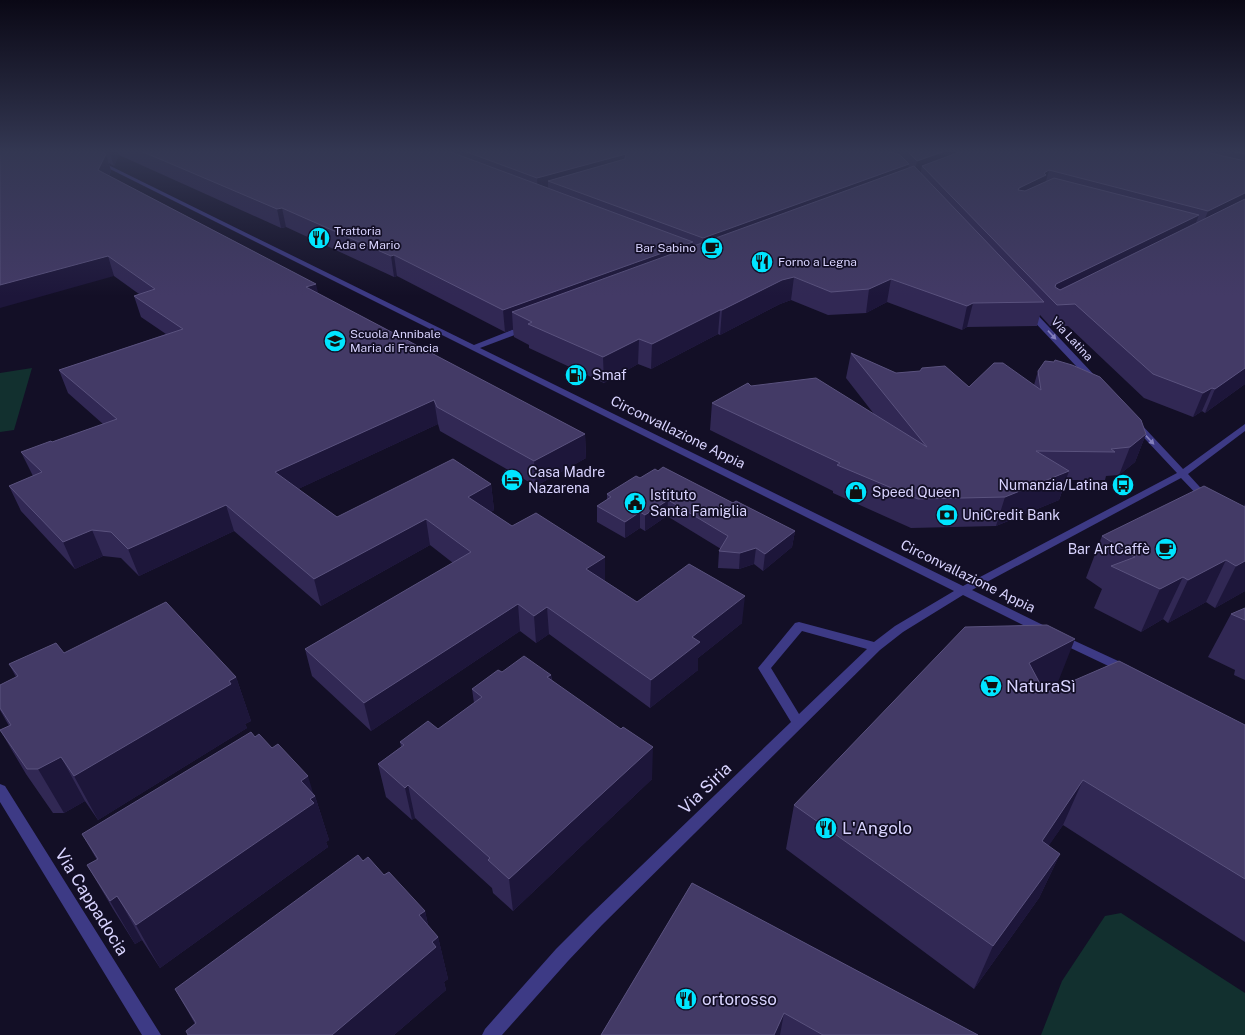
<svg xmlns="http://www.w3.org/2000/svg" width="1245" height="1035" font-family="'Public Sans',sans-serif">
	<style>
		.green { fill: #12302f }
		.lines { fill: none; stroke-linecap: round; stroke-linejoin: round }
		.minor { fill: #3d3a85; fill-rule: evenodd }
		.wall { fill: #312854 }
		.shaded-wall { fill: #1d163a }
		.building { fill: #433a66; stroke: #5a527e }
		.oneway { fill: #837fbc }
		.labels { text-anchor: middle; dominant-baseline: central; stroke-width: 3.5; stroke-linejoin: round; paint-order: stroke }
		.far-poi-label { font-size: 12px; fill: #d9d4ff; stroke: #130f26; text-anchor: start }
		.far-street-label { font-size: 12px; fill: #d9d4ff; stroke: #130f26 }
		.poi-label { font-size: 14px; fill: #d9d4ff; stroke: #130f26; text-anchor: start }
		.street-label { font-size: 14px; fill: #d9d4ff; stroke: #130f26 }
		.near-poi-label { font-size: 17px; fill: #d9d4ff; stroke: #130f26; text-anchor: start }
		.near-street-label { font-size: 17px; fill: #d9d4ff; stroke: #130f26 }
	</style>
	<rect width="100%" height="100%" fill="#130f26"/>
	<path class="green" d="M 32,368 L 14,430 L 0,432 L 0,373 Z
		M 1121,913 L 1245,993 L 1245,1035 L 1041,1035 L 1062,981 L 1105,916 Z"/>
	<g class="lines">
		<path class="minor" d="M 74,151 L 80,151 L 474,345 L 522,326 L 528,326 L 528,330 L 480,348 L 963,586 L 1177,473 L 1133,426 L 1132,424 L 1133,422 L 1139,422 L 1183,469 L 1245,424 L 1245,431 L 1188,474 L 1209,497 L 1211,499 L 1209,501 L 1203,501 L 1181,478 L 972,590 L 1049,628 L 1051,631 L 1049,634 L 1041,634 L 963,595 L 903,632 L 880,650 L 602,925 L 568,961 L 502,1035 L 482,1035 L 485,1029 L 556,949 L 590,915 L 791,722 L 758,668 L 795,623 L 799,622 L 874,642 L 895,626 L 954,591 ZM 802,631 L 867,649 L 799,714 L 771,668 Z
			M 1026,309 L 1032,309 L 1098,379 L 1098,383 L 1092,383 L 1026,313 Z
			M 1062,635 L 1129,666 L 1131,669 L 1129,672 L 1125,673 L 1121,672 L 1058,642 L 1056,639 L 1058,636 Z
			M 0,784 L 5,786 L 161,1035 L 142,1035 L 0,802 Z"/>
	</g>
	<path class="wall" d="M 0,151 L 1245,151 L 1245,384 L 1205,413 L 1202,411 L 1193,417 L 1144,398 L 1068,326 L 1050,326 L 1040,315 L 1037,326 L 967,327 L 962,330 L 887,302 L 866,313 L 828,315 L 791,300 L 780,304 L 720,335 L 718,334 L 651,369 L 638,364 L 604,383 L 529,348 L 529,345 L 514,337 L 513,329 L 505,332 L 397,276 L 394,277 L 286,227 L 281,228 L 119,155 L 114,166 L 109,163 L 111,171 L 109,176 L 318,294 L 585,434 L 586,458 L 536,486 L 440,431 L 438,424 L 298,489 L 337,517 L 491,484 L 494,510 L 491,512 L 512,526 L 605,581 L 637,602 L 742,623 L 698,658 L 698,670 L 650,708 L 549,634 L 536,643 L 520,631 L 371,731 L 312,676 L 305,649 L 453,563 L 430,545 L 321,606 L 234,531 L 139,576 L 121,558 L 103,556 L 75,569 L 21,511 L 9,486 L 33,476 L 21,452 L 52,442 L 103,424 L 68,393 L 59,370 L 166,334 L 141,317 L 134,296 L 139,294 L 114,276 Z
		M 851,353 L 896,373 L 969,387 L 1034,385 L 1038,371 L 1146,434 L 1135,462 L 1119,475 L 1106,476 L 1105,480 L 1066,480 L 1059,500 L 996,526 L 911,528 L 833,493 L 833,491 L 710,430 L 712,403 L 751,386 L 874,414 L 846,378 Z
		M 640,478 L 733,503 L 795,531 L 792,547 L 763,571 L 754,564 L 739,569 L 718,568 L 719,551 L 721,549 L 667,516 L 645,531 L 640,528 L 625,538 L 597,522 L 597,506 L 607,500 L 607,494 Z
		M 1245,504 L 1245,591 L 1215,608 L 1206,602 L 1168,623 L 1163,619 L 1141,632 L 1094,608 L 1102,589 L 1086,578 L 1102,536 L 1245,507 L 1244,506 Z
		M 1245,608 L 1245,680 L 1234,675 L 1235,670 L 1208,657 L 1231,614 Z
		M 9,664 L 236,677 L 251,721 L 245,724 L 247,728 L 98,820 L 85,801 L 64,813 L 53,813 L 26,774 L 0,730 L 9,726 L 0,710 L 0,685 L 16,677 Z
		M 502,672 L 551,675 L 552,680 L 652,779 L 513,911 L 493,893 L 492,888 L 415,818 L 412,820 L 386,797 L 378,764 L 401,747 L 400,742 L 438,729 L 474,703 L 472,689 Z
		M 1058,682 L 1043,691 L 1045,693 L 1245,725 L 1245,942 L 1063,825 L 1048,846 L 1060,854 L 1039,898 L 974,989 L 786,849 L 794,805 Z
		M 255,737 L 315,796 L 329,840 L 326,842 L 328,847 L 160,968 L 142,940 L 135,944 L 113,909 L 87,865 L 97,860 L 82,834 Z
		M 363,861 L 384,875 L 425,911 L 428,925 L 438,937 L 448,979 L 444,982 L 446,990 L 394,1035 L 188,1035 L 195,1024 L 175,989 Z
		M 692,883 L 978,1035 L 601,1035 Z"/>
	<path class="shaded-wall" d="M 109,151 L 117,151 L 119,155 L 114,166 Z
		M 945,151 L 985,151 L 922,166 L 920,176 L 913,178 L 917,161 Z
		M 106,154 L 111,171 L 103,187 L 98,170 Z
		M 626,154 L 626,171 L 548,181 L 548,193 L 538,195 L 537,178 Z
		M 909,164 L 906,181 L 702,257 L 703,238 Z
		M 1049,170 L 1044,188 L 1014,208 L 1019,188 Z
		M 1245,193 L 1245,206 L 1201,229 L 1208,211 Z
		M 282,208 L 286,227 L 281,228 L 277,209 Z
		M 1199,215 L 1192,233 L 1055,302 L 1055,287 L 1056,284 Z
		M 693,242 L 692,262 L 512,312 L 513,329 L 505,332 L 503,310 Z
		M 394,255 L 397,276 L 394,277 L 391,256 Z
		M 108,256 L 114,276 L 0,308 L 0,285 Z
		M 794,277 L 791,300 L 780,304 L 720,335 L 722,310 L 782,280 Z
		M 891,279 L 887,302 L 866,313 L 869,289 Z
		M 316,284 L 321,305 L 306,287 Z
		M 973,303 L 967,327 L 962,330 L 967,306 Z
		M 720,310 L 718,334 L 651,369 L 652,344 Z
		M 639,339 L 638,364 L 604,383 L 603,357 Z
		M 1245,368 L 1245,384 L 1205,413 L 1215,389 Z
		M 1212,388 L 1202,411 L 1193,417 L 1203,393 Z
		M 434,400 L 438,424 L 281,497 L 275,472 Z
		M 585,434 L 586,458 L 536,486 L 534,461 Z
		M 1146,434 L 1135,462 L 1119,475 L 1130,447 Z
		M 1069,471 L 1059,500 L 996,526 L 1005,497 Z
		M 491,484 L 494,510 L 471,522 L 468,497 Z
		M 668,500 L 667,516 L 645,531 L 645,515 Z
		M 226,505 L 234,531 L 139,576 L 128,549 Z
		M 640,512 L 640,528 L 625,538 L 625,522 Z
		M 426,519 L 430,545 L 321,606 L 314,579 Z
		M 92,530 L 103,556 L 75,569 L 63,542 Z
		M 795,531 L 792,547 L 763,571 L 765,554 Z
		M 756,548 L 754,564 L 739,569 L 740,553 Z
		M 605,557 L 605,584 L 586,569 Z
		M 1226,560 L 1206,602 L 1168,623 L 1188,580 Z
		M 1245,561 L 1245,591 L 1215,608 L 1236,566 Z
		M 1183,577 L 1163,619 L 1141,632 L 1160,589 Z
		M 745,596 L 742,623 L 698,658 L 698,670 L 650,708 L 651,680 L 692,637 Z
		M 518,604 L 520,631 L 371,731 L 364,703 Z
		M 547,607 L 549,634 L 536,643 L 534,616 Z
		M 1075,639 L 1058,682 L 1013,707 L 1029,663 Z
		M 551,675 L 553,707 L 547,677 Z
		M 236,677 L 251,721 L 245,724 L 247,728 L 98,820 L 74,776 Z
		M 653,747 L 652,779 L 513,911 L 509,879 Z
		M 61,757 L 85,801 L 64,813 L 38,769 Z
		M 308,776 L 314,796 L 315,796 L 329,840 L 326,842 L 328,847 L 160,968 L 136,925 L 301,781 Z
		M 1083,780 L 1063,825 L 1022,885 L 1042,841 Z
		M 408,785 L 415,818 L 412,820 L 405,788 Z
		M 1060,854 L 1039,898 L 974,989 L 993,946 Z
		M 117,896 L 142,940 L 135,944 L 110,901 Z
		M 425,911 L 433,950 L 432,942 L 438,937 L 448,979 L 444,982 L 446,990 L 394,1035 L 332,1035 L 419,915 Z
		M 784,1013 L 780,1035 L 774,1035 Z"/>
	<path class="building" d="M 0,151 L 99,151 L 106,154 L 98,170 L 316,284 L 306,287 L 585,434 L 534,461 L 437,407 L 434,400 L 275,472 L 337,517 L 453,459 L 491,484 L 468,497 L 512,526 L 536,513 L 605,557 L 586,569 L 637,602 L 689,564 L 745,596 L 692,637 L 700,642 L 651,680 L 547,607 L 534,616 L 518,604 L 364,703 L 305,649 L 471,552 L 426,519 L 314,579 L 226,505 L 128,549 L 111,532 L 92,530 L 63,542 L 9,486 L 42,472 L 21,452 L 51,441 L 52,442 L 117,419 L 59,370 L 183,329 L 134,296 L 155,289 L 108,256 L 0,285 Z
		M 141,151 L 448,151 L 693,242 L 503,310 L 394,255 L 391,256 L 282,208 L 277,209 Z
		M 464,151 L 887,151 L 900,155 L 909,164 L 703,238 L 548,181 L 625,159 L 626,154 L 537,178 Z
		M 907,151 L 945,151 L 917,161 Z
		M 962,151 L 1201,151 L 1245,161 L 1245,193 L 1208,211 L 1049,170 L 1044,173 L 1046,175 L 1019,188 L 1018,190 L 1025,191 L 1054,178 L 1199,215 L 1056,284 L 1055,287 L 1060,290 L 1245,199 L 1245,368 L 1215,389 L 1212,388 L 1203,393 L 1153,374 L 1075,304 L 1057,305 L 922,166 Z
		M 1230,151 L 1245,151 L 1245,154 Z
		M 914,166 L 1044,302 L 973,303 L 967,306 L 891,279 L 869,289 L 831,292 L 794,277 L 782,280 L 722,310 L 720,310 L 652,344 L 639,339 L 603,357 L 528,324 L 532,322 L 512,312 Z
		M 851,353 L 896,373 L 920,371 L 922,368 L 945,366 L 969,387 L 994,363 L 1003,363 L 1041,390 L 1038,371 L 1045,361 L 1054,362 L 1055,360 L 1072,365 L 1100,377 L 1141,420 L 1146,434 L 1130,447 L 1111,449 L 1115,452 L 1036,451 L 1069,471 L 1005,497 L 918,499 L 837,465 L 840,463 L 712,403 L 748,383 L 751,386 L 816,378 L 927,447 Z
		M 663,467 L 733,503 L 736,501 L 795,531 L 765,554 L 756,548 L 740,553 L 719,551 L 728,536 L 668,500 L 645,515 L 640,512 L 625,522 L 597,506 L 611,497 L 607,494 L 636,476 L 640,478 L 655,469 L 658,471 Z
		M 1204,486 L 1245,507 L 1245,561 L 1236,566 L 1226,560 L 1188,580 L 1183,577 L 1160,589 L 1111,566 L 1135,557 L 1102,536 Z
		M 166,602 L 236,677 L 229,681 L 231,684 L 74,776 L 61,757 L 38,769 L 27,769 L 0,730 L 11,725 L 0,708 L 0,685 L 18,676 L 9,664 L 56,643 L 64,653 Z
		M 1245,608 L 1245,620 L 1231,614 Z
		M 1047,625 L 1075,639 L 1029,663 L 1045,693 L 1119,661 L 1245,725 L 1245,879 L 1083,780 L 1042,841 L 1060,854 L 993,946 L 794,805 L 965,627 Z
		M 524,656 L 551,675 L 547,677 L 621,729 L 623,727 L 653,747 L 509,879 L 488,860 L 490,858 L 408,785 L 405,788 L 378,764 L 404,745 L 400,742 L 428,721 L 438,729 L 482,697 L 472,689 L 498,670 L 502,672 Z
		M 251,732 L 255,737 L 259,734 L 272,748 L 278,744 L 308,776 L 301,781 L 315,796 L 310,799 L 314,803 L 136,925 L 117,896 L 110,901 L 87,865 L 98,859 L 82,834 Z
		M 358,855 L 363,861 L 368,857 L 384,875 L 389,872 L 425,911 L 419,915 L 438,937 L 432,942 L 436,947 L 332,1035 L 188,1035 L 186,1031 L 196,1023 L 175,989 Z
		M 692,883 L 978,1035 L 823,1035 L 784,1013 L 774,1035 L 601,1035 Z"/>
	<defs><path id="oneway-solid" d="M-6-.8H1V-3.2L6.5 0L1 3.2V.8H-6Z"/></defs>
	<g class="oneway">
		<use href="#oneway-solid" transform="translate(1052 335) rotate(47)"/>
		<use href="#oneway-solid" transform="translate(1150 440) rotate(47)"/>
	</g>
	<linearGradient id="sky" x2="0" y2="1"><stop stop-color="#0a0815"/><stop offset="0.51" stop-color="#333752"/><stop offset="1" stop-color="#333752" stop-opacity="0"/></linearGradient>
	<rect width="1245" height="296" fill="url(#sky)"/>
	<defs>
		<g id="restaurant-disc" transform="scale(1.15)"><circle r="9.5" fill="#00e5ff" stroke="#130f26"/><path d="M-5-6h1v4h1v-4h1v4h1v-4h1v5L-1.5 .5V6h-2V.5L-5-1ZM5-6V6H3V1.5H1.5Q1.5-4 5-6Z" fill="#111"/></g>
		<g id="cafe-disc" transform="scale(1.15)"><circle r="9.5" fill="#00e5ff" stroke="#130f26"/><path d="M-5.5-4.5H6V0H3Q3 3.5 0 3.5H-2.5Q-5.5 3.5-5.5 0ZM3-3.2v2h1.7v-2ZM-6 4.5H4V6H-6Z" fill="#111"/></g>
		<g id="school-disc" transform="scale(1.15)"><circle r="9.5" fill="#00e5ff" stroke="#130f26"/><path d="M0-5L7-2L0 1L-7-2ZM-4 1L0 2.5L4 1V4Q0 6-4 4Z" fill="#111"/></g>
		<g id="fuel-disc" transform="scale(1.15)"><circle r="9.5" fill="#00e5ff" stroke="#130f26"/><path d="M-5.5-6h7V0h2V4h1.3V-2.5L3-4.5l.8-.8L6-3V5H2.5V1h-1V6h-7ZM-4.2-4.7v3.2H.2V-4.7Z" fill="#111"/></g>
		<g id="hotel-disc" transform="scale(1.15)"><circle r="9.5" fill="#00e5ff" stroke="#130f26"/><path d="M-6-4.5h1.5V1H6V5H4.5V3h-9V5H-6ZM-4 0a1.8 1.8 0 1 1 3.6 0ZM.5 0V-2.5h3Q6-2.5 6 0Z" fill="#111"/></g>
		<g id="bus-disc" transform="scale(1.15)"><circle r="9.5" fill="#00e5ff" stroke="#130f26"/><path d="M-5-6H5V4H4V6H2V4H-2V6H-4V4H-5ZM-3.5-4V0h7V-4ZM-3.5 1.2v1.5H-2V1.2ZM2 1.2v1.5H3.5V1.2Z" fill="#111"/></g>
		<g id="shop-disc" transform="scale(1.15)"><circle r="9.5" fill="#00e5ff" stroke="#130f26"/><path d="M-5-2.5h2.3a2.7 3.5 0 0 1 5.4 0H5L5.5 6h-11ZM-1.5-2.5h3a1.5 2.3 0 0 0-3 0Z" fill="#111"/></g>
		<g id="civic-disc" transform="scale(1.15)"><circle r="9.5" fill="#00e5ff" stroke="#130f26"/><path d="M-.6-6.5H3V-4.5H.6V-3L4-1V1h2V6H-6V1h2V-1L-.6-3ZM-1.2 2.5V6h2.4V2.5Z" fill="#111"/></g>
		<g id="bank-disc" transform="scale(1.15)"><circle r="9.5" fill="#00e5ff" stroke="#130f26"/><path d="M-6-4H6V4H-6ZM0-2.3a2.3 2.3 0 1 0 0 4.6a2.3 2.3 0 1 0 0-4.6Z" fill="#111"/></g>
		<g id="supermarket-disc" transform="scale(1.15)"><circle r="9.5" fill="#00e5ff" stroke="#130f26"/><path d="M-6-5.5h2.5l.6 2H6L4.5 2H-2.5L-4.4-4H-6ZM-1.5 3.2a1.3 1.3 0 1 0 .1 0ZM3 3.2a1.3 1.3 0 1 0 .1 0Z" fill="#111"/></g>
	</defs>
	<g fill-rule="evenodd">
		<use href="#restaurant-disc" x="319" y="238"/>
		<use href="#cafe-disc" x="712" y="248"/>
		<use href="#restaurant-disc" x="762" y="262"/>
		<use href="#school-disc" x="335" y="341"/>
		<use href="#fuel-disc" x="576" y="375"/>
		<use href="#hotel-disc" x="512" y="480"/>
		<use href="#bus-disc" x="1123" y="485"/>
		<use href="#shop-disc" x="856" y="492"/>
		<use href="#civic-disc" x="635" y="503"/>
		<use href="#bank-disc" x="947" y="515"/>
		<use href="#cafe-disc" x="1166" y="549"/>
		<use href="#supermarket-disc" x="991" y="686"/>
		<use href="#restaurant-disc" x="826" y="828"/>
		<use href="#restaurant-disc" x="686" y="999"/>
	</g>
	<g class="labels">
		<g class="far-poi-label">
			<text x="334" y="231">Trattoria<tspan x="334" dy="14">Ada e Mario</tspan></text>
			<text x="696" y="248" text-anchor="end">Bar Sabino</text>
			<text x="778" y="262">Forno a Legna</text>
			<text x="350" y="334">Scuola Annibale<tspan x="350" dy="14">Maria di Francia</tspan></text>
		</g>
		<g class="far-street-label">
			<text transform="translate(1072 339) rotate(47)">Via Latina</text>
		</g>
		<g class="poi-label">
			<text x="592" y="375">Smaf</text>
			<text x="528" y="472">Casa Madre<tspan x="528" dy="16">Nazarena</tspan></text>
			<text x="1108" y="485" text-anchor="end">Numanzia/Latina</text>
			<text x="872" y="492">Speed Queen</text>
			<text x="650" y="495">Istituto<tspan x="650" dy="16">Santa Famiglia</tspan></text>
			<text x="962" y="515">UniCredit Bank</text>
			<text x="1150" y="549" text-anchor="end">Bar ArtCaffè</text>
		</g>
		<g class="street-label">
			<text transform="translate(678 432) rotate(26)">Circonvallazione Appia</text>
			<text transform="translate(968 576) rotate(26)">Circonvallazione Appia</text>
		</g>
		<g class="near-poi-label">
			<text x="1006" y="686">NaturaSì</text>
			<text x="842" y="828">L'Angolo</text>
			<text x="702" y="999">ortorosso</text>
		</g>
		<g class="near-street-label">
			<text transform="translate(705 788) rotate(-44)">Via Siria</text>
			<text transform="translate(92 902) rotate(58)">Via Cappadocia</text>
		</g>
	</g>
</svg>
